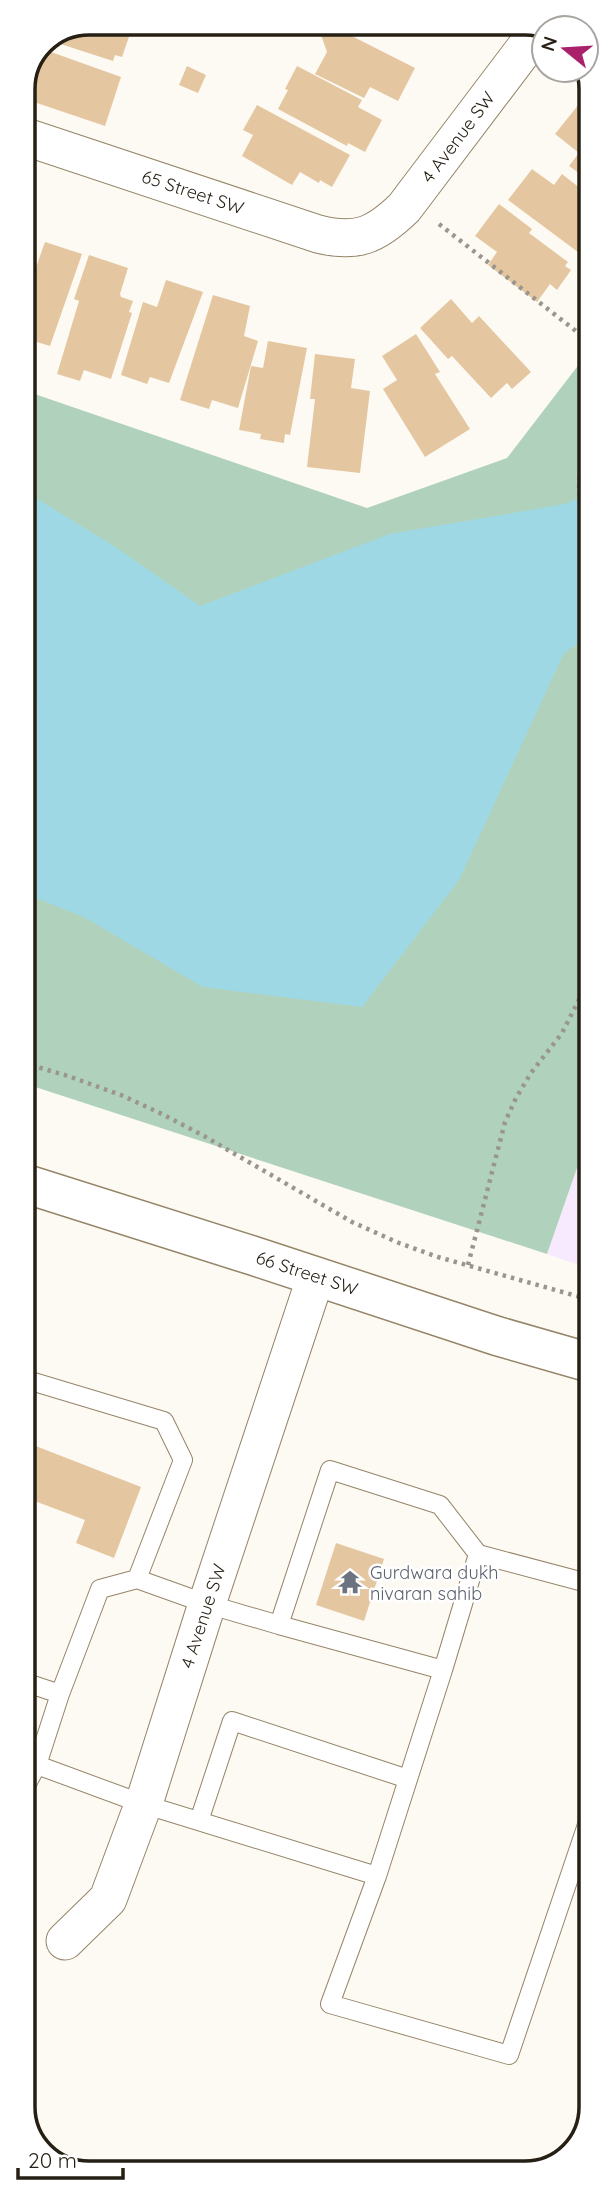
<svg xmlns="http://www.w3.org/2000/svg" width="614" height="2196" font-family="Quicksand,sans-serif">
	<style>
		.education { fill: #f8eafe }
		.green { fill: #b0d2bd }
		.water { fill: #9fd8e5 }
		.building { fill: #e4c7a1 }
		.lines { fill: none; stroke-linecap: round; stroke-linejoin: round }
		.service-casing { stroke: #958568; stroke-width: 20 }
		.minor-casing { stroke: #958568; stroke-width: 39 }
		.secondary-casing { stroke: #958568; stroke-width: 41 }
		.path { stroke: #9b968d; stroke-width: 4.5; stroke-dasharray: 3.5 5; stroke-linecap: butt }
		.service { stroke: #fff; stroke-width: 18 }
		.minor { stroke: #fff; stroke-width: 37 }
		.secondary { stroke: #fff; stroke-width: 38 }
		.labels { text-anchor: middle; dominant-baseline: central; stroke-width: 5; stroke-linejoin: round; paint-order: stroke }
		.street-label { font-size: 18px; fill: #261f14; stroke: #fff }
		.worship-label { font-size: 18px; fill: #5b616d; stroke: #fff; text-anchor: start }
		.rim { fill: none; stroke: #261f14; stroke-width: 3.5 }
	</style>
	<rect width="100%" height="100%" fill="#fdfaf3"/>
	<path class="education" d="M 591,1128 L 591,1269 L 547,1254 Z"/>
	<path class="green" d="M 590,350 L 591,1128 L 547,1254 L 23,1083 L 23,390 L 367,508 L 507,458 Z"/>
	<path class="water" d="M 23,490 L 117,548 L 200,606 L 390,534 L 565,504 L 590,493 L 590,636 L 564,653 L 459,880 L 362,1007 L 203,987 L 84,917 L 23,893 Z"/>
	<path class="building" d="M 89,23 L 125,23 L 122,32 L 130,34 L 122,57 L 115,55 L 113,61 L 48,40 Z
		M 337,26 L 338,29 L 415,68 L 398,101 L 370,87 L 364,98 L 315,74 L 327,52 L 320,32 Z
		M 40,48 L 121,77 L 105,126 L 31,101 L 36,90 L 24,86 Z
		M 187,66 L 206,75 L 198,93 L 179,85 Z
		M 297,66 L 362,100 L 358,107 L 382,120 L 365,152 L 348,143 L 347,146 L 278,109 L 288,90 L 285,89 Z
		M 579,104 L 590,112 L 590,181 L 569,166 L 579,153 L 555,134 Z
		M 257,105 L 350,155 L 332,187 L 320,180 L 319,183 L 300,172 L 292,185 L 242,156 L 253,135 L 243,130 Z
		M 532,169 L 554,185 L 562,174 L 590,196 L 590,261 L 508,200 Z
		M 499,204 L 532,229 L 529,233 L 568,262 L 565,266 L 571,270 L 557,290 L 550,284 L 537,302 L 488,265 L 497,252 L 475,236 Z
		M 45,242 L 82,254 L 50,346 L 30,340 L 28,346 L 23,345 L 23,275 L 25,267 L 35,270 Z
		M 89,255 L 128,268 L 120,294 L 121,297 L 133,301 L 129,312 L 132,313 L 111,379 L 84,370 L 80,381 L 57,374 L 79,301 L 74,299 Z
		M 166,280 L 203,292 L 169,383 L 150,377 L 147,384 L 121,375 L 143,302 L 157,307 Z
		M 213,295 L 250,306 L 244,336 L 258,341 L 238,408 L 212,400 L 209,409 L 180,400 Z
		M 451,299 L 472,323 L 479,316 L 531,372 L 512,389 L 507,383 L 491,398 L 452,356 L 448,359 L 420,328 Z
		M 416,334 L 440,372 L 435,374 L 470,429 L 425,457 L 383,389 L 397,380 L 382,356 Z
		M 268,341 L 307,348 L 290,435 L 285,434 L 284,443 L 260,439 L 261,434 L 239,430 L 251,366 L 263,368 Z
		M 315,354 L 355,359 L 351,388 L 370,391 L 360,473 L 307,467 L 315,399 L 310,399 Z
		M 28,1443 L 141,1487 L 114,1558 L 76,1543 L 85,1520 L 24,1497 L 24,1454 Z
		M 336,1543 L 384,1559 L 364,1621 L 316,1605 Z"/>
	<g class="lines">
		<g class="service-casing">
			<path id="service" d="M 24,1379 L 164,1421 L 183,1460 L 137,1579 L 100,1589 L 60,1694 L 37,1765 L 24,1789
				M 478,1554 L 591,1584
				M 137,1579 L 207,1604 L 279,1625 L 330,1470 L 440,1505 L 478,1554 L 443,1670
				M 24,1682 L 60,1694
				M 37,1765 L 143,1804 L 377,1876 L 443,1670 L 279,1625
				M 199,1821 L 232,1721 L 408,1779
				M 377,1876 L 330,2004 L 509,2055 L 591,1813"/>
		</g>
		<g class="minor-casing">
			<path id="minor" d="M 23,136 L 318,234 C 357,244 376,235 404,208 L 541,27
				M 65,1941 L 108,1899 L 146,1797 L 207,1604 L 316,1276"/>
		</g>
		<g class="secondary-casing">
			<path id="secondary" d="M 23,1183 L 254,1256 L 497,1336 L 591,1363"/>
		</g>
		<path class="path" d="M 439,224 L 590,342
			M 590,435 C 574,473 577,502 590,541
			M 23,1063 L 65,1075 L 121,1095 L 162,1114 L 204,1136 L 352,1222 L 399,1243 L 438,1257 L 591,1300
			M 468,1265 L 505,1122 L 516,1098 L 531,1073 L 562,1033 L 590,978"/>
		<use href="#service" class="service"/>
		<use href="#minor" class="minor"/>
		<use href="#secondary" class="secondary"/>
	</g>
	<defs>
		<g id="temple-bare" transform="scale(1.89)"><path d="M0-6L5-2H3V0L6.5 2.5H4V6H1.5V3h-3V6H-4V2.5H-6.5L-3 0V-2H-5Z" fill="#6b7280" stroke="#fff" stroke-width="2.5" paint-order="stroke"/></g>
	</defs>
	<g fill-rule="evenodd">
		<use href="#temple-bare" x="350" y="1582"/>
	</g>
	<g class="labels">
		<g class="street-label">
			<text transform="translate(458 137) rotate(-53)">4 Avenue SW</text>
			<text transform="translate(193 192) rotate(18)">65 Street SW</text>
			<text transform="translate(307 1273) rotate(18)">66 Street SW</text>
			<text transform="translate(203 1616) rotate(-72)">4 Avenue SW</text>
		</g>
		<g class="worship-label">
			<text x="370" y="1572">Gurdwara dukh<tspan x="370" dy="21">nivaran sahib</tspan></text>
		</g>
	</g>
	<path d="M0 0H614V2196H0ZM89 35H525A54 54 0 0 1 579 89V2107A54 54 0 0 1 525 2161H89A54 54 0 0 1 35 2107V89A54 54 0 0 1 89 35Z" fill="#fff" fill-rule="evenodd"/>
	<path class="rim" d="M89 35H525A54 54 0 0 1 579 89V2107A54 54 0 0 1 525 2161H89A54 54 0 0 1 35 2107V89A54 54 0 0 1 89 35Z"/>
	<g transform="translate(565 49) rotate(288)"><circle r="33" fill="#ffffff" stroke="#a8a5a1" stroke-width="2"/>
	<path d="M0-5L12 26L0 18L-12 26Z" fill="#a8216a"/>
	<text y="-10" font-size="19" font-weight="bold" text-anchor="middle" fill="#261f14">N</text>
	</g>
	<path d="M18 2168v10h105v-10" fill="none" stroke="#261f14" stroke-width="3.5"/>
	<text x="28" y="2168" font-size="21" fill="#261f14" stroke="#ffffff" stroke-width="5" paint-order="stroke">20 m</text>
</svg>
